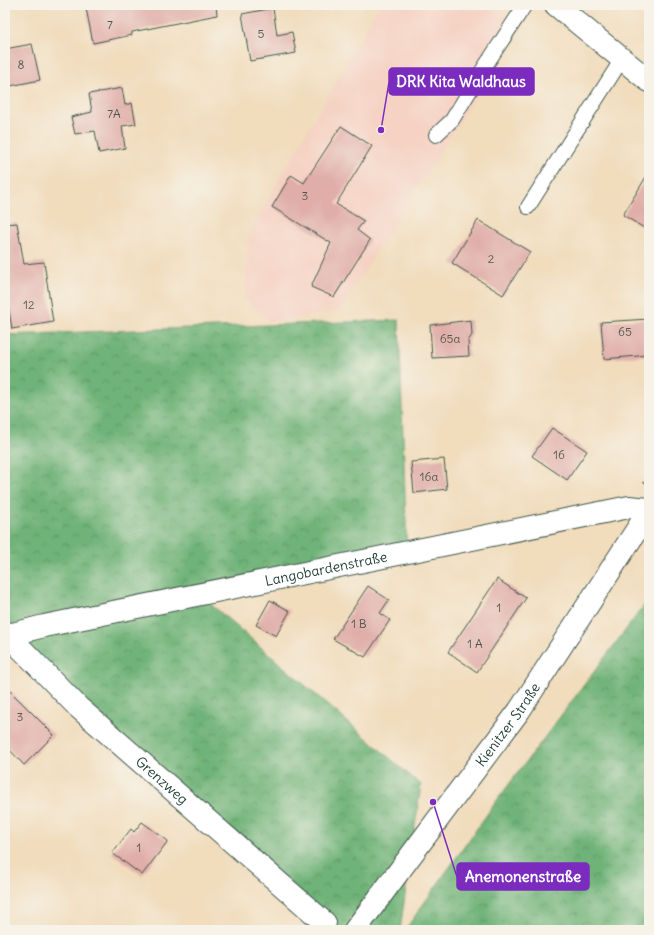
<svg xmlns="http://www.w3.org/2000/svg" width="654" height="935" font-family="Delius,sans-serif">
	<style>
		.built { fill: #f5d2c3 }
		.forest { fill: url(#forest-crowns); stroke: #477856 }
		.building { fill: #e0ada8 }
		.lines { fill: none; stroke-linecap: round; stroke-linejoin: round }
		.service-casing { stroke: #3e5548; stroke-width: 16 }
		.minor-casing { stroke: #3e5548; stroke-width: 24 }
		.tertiary-casing { stroke: #3e5548; stroke-width: 24 }
		.path { stroke: #3e5548; stroke-width: 2.5; stroke-dasharray: 1 3; stroke-linecap: butt }
		.service { stroke: #fff; stroke-width: 14 }
		.minor { stroke: #fff; stroke-width: 22 }
		.tertiary { stroke: #fff; stroke-width: 22 }
		.labels { text-anchor: middle; dominant-baseline: central; stroke-width: 3.5; stroke-linejoin: round; paint-order: stroke }
		.number-label { font-size: 12px; fill: #4f5951 }
		.street-label { font-size: 14px; fill: #1f3d34; stroke: #f7f3e8 }
		.leader { fill: none; stroke: #7b2cbf; stroke-width: 1.5 }
		.callout-dot { fill: #7b2cbf; stroke: #f7f3e8; stroke-width: 1.5 }
		.callout { fill: #7b2cbf; stroke: #7b2cbf; stroke-width: 1.5 }
		.callout-label { font-size: 15px; text-anchor: middle; font-weight: bold; fill: #fff }
	</style>
	<defs>
		<pattern id="forest-crowns" width="20" height="18" patternUnits="userSpaceOnUse"><rect width="20" height="18" fill="#6fb378"/><path d="M2 6a3 3 0 1 1 6 0M12 15a3 3 0 1 1 6 0" fill="none" stroke="#5b9363"/></pattern>
	</defs>
	<rect width="100%" height="100%" fill="#f7f3e8"/>
	<filter id="ink" filterUnits="userSpaceOnUse"><feTurbulence type="fractalNoise" baseFrequency=".025" numOctaves="2"/><feDisplacementMap in="SourceGraphic" scale="8" xChannelSelector="R" yChannelSelector="G"/><feConvolveMatrix kernelMatrix="1 2 1 2 8 2 1 2 1" color-interpolation-filters="sRGB"/></filter>
	<filter id="wash" filterUnits="userSpaceOnUse"><feTurbulence type="fractalNoise" baseFrequency=".012" numOctaves="4" result="noise"/><feDisplacementMap in="SourceGraphic" scale="16" xChannelSelector="R" yChannelSelector="G"/><feGaussianBlur stdDeviation="0.9" result="paint"/><feColorMatrix in="noise" values="0 0 0 0 0 0 0 0 0 0 0 0 0 0 0 0 0 1.4 0 .05"/><feComposite in="paint" operator="in"/></filter>
	<g filter="url(#wash)">
		<rect width="100%" height="100%" fill="#f1dcbc"/>
		<path class="built" d="M 380,5 L 489,5 L 521,25 L 339,311 L 270,322 L 245,300 L 248,234 Z"/>
		<path class="forest" d="M 399,320 L 407,551 L 199,594 L 421,785 L 400,930 L 309,930 L 319,919 L 5,632 L 5,335 Z
			M 649,599 L 649,930 L 405,930 L 498,799 Z"/>
		<g id="blocks">
			<path class="building" d="M 104,5 L 216,5 L 217,15 L 132,32 L 132,35 L 93,43 L 86,8 Z
				M 273,8 L 277,35 L 292,32 L 296,53 L 250,61 L 242,14 Z
				M 32,44 L 40,80 L 5,87 L 5,49 Z
				M 122,88 L 125,105 L 132,103 L 136,124 L 122,126 L 125,148 L 99,153 L 95,131 L 75,134 L 71,117 L 92,112 L 89,94 Z
				M 341,126 L 372,146 L 336,204 L 364,221 L 357,230 L 370,240 L 334,297 L 311,287 L 331,243 L 272,207 L 291,175 L 304,183 Z
				M 649,172 L 649,231 L 623,215 Z
				M 478,220 L 530,252 L 503,295 L 452,263 Z
				M 17,223 L 24,264 L 44,262 L 53,322 L 12,329 L 5,286 L 5,224 Z
				M 649,319 L 649,355 L 604,359 L 601,322 Z
				M 471,320 L 472,335 L 468,341 L 469,356 L 432,358 L 430,325 Z
				M 552,428 L 587,451 L 567,480 L 532,456 Z
				M 444,459 L 447,489 L 414,493 L 411,462 Z
				M 497,579 L 526,598 L 477,672 L 448,652 Z
				M 368,586 L 389,600 L 380,613 L 390,620 L 365,657 L 333,639 Z
				M 270,600 L 290,611 L 276,636 L 256,625 Z
				M 5,686 L 54,735 L 24,765 L 5,745 Z
				M 142,822 L 168,841 L 142,875 L 112,853 L 131,829 L 134,832 Z"/>
		</g>
	</g>
	<g filter="url(#ink)">
		<use href="#blocks" fill-opacity="0" stroke="#3e5548" stroke-width="1"/>
		<g class="lines">
			<g class="service-casing">
				<path id="service" d="M 436,135 L 452,120 L 480,74 L 525,5
					M 528,207 L 622,59"/>
			</g>
			<g class="minor-casing">
				<g id="minor">
					<path d="M 556,5 L 649,81"/>
					<path id="s1" d="M 5,632 L 78,707 L 325,923"/>
					<path id="s2" d="M 5,636 L 44,626 L 629,507 L 649,509"/>
				</g>
			</g>
			<g class="tertiary-casing">
				<g id="tertiary">
					<path id="s3" d="M 355,930 L 519,711 L 649,511"/>
				</g>
			</g>
			<path class="path" d="M 644,483 L 649,474"/>
			<use href="#service" class="service"/>
			<use href="#minor" class="minor"/>
			<use href="#tertiary" class="tertiary"/>
		</g>
	</g>
	<g class="labels">
		<g class="number-label">
			<text x="110" y="24">7</text>
			<text x="261" y="33">5</text>
			<text x="21" y="64">8</text>
			<text x="114" y="113">7A</text>
			<text x="305" y="195">3</text>
			<text x="491" y="258">2</text>
			<text x="29" y="304">12</text>
			<text x="625" y="331">65</text>
			<text x="450" y="338">65a</text>
			<text x="559" y="454">16</text>
			<text x="429" y="476">16a</text>
			<text x="499" y="607">1</text>
			<text x="359" y="623">1 B</text>
			<text x="475" y="643">1 A</text>
			<text x="20" y="716">3</text>
			<text x="139" y="847">1</text>
		</g>
		<g class="street-label">
			<text stroke="none"><textPath href="#s2" startOffset="328">Langobardenstraße</textPath></text>
			<text stroke="none"><textPath href="#s3" startOffset="256">Kienitzer Straße</textPath></text>
			<text stroke="none"><textPath href="#s1" startOffset="216">Grenzweg</textPath></text>
		</g>
	</g>
	<path class="leader" d="M381 130L389 82M433 802L457 877"/>
	<g class="callout-dot">
		<circle cx="381" cy="130" r="4"/>
		<circle cx="433" cy="802" r="4"/>
	</g>
	<g class="callout">
		<rect x="389" y="68" width="145" height="27" rx="4"/>
		<rect x="457" y="863" width="132" height="27" rx="4"/>
	</g>
	<g class="callout-label">
		<text x="461" y="87">DRK Kita Waldhaus</text>
		<text x="523" y="882">Anemonenstraße</text>
	</g>
	<rect width="654" height="935" fill="none" stroke="#f7f3e8" stroke-width="20"/>
</svg>
